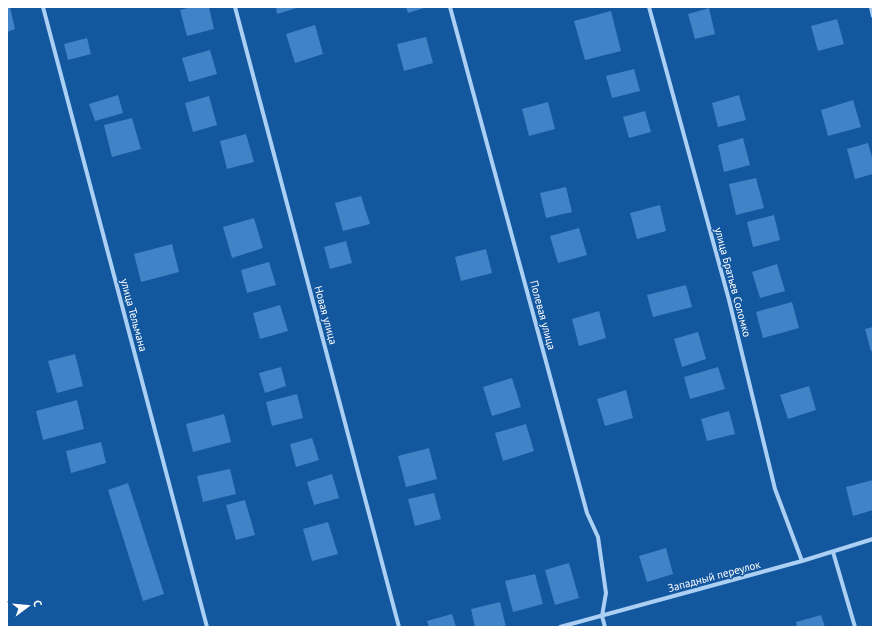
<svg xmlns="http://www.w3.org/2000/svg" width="880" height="634" font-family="'PT Sans',sans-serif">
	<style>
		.building { fill: #4083c6 }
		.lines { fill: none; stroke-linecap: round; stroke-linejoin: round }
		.street { stroke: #abd0f4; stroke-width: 4 }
		.labels { text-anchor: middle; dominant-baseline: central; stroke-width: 3; stroke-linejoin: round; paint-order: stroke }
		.street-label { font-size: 11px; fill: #fff; stroke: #13579f }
	</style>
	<rect width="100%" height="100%" fill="#13579f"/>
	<path class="building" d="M 7,7 L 10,7 L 15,29 L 7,32 Z
		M 191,7 L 209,7 L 214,29 L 187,36 L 180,10 Z
		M 276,7 L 300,7 L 277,14 Z
		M 406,7 L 427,7 L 408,13 Z
		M 709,8 L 715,34 L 695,39 L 688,14 Z
		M 611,11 L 621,51 L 585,60 L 574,21 Z
		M 837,19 L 844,44 L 818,51 L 811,26 Z
		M 315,25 L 323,54 L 295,63 L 286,34 Z
		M 426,37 L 433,63 L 404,71 L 397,44 Z
		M 87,38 L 91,54 L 68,60 L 64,44 Z
		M 210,50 L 217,74 L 189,82 L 182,58 Z
		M 634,69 L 640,91 L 612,98 L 606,76 Z
		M 118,95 L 123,113 L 95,121 L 89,104 Z
		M 739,95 L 746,120 L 718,127 L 712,103 Z
		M 209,96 L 217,125 L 193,132 L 185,103 Z
		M 853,100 L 861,127 L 828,136 L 821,110 Z
		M 548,102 L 555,129 L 529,136 L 522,109 Z
		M 645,111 L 651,132 L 629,138 L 623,117 Z
		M 132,118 L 141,149 L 112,157 L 104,125 Z
		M 246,134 L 254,162 L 227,169 L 220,141 Z
		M 743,138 L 750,165 L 724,172 L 718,145 Z
		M 868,143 L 873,161 L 873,174 L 855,179 L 847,149 Z
		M 756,178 L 764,208 L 736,215 L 729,184 Z
		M 566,187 L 572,212 L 546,218 L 540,193 Z
		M 361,196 L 370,224 L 343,231 L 335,203 Z
		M 660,205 L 666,231 L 637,239 L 630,213 Z
		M 774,215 L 780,240 L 753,247 L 747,222 Z
		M 254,218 L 263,248 L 232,258 L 223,227 Z
		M 579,228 L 587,255 L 558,263 L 550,236 Z
		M 346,241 L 352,263 L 330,269 L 324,247 Z
		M 172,244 L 179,272 L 141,282 L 134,254 Z
		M 486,249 L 492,273 L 461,281 L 455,257 Z
		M 269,262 L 276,285 L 247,293 L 241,270 Z
		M 777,264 L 785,291 L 760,298 L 752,272 Z
		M 686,285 L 692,307 L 653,317 L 647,295 Z
		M 792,302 L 799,328 L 763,338 L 756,312 Z
		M 280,305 L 288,331 L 260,339 L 253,313 Z
		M 599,311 L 606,338 L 579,346 L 572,319 Z
		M 873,327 L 873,351 L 871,351 L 865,329 Z
		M 698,332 L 706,359 L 682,367 L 674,339 Z
		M 75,354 L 83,386 L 57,393 L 48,361 Z
		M 281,367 L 286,386 L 265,393 L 259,373 Z
		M 718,367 L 725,389 L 690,399 L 684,377 Z
		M 512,378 L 521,407 L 492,416 L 483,387 Z
		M 809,386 L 816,410 L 788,419 L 780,395 Z
		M 626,390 L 633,418 L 605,426 L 597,399 Z
		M 297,394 L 303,418 L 272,426 L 266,402 Z
		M 77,400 L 84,429 L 43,440 L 36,411 Z
		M 729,411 L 735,434 L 707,441 L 701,419 Z
		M 224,414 L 231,442 L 193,452 L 186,424 Z
		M 526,424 L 534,451 L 503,461 L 495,433 Z
		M 312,438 L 319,460 L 296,467 L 290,444 Z
		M 101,442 L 106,463 L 71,473 L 66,451 Z
		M 429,448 L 437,479 L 406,487 L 398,456 Z
		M 230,469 L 236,494 L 203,502 L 197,476 Z
		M 332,474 L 339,498 L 314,505 L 307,482 Z
		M 873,480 L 873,510 L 853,516 L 846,487 Z
		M 128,483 L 164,594 L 143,601 L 108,490 Z
		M 434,493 L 441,519 L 415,526 L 408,499 Z
		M 245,500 L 255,535 L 236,540 L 226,505 Z
		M 328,522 L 338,554 L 312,561 L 303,529 Z
		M 666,548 L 673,574 L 647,582 L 639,556 Z
		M 569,563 L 579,598 L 555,605 L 545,570 Z
		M 535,574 L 543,604 L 513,612 L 505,581 Z
		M 500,602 L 506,627 L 475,627 L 471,609 Z
		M 452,614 L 456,627 L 429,627 L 427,621 Z
		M 821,615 L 825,627 L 797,627 L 796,622 Z"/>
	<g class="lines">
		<path class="street" d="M 43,7 L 207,627
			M 235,7 L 399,627
			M 450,7 L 587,513 L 598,537 L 606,593 L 602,616 L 605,627
			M 649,7 L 729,300 L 775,489 L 802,561
			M 871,7 L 873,16
			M 833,552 L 855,627
			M 560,627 L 802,561 L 873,539"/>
	</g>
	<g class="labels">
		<g class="street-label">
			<text transform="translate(733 282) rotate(75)">улица Братьев Соломко</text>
			<text transform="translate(134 315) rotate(75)">улица Тельмана</text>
			<text transform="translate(326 315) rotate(75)">Новая улица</text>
			<text transform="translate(543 315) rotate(75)">Полевая улица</text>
			<text transform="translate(714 576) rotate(-15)">Западный переулок</text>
		</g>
	</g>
	<rect width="880" height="634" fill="none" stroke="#ffffff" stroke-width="16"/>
	<g transform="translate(28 606) rotate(74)" stroke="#13579f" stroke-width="3" paint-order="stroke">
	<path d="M0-3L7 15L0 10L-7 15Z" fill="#ffffff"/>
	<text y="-6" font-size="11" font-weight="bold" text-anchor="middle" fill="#ffffff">С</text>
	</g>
</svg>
